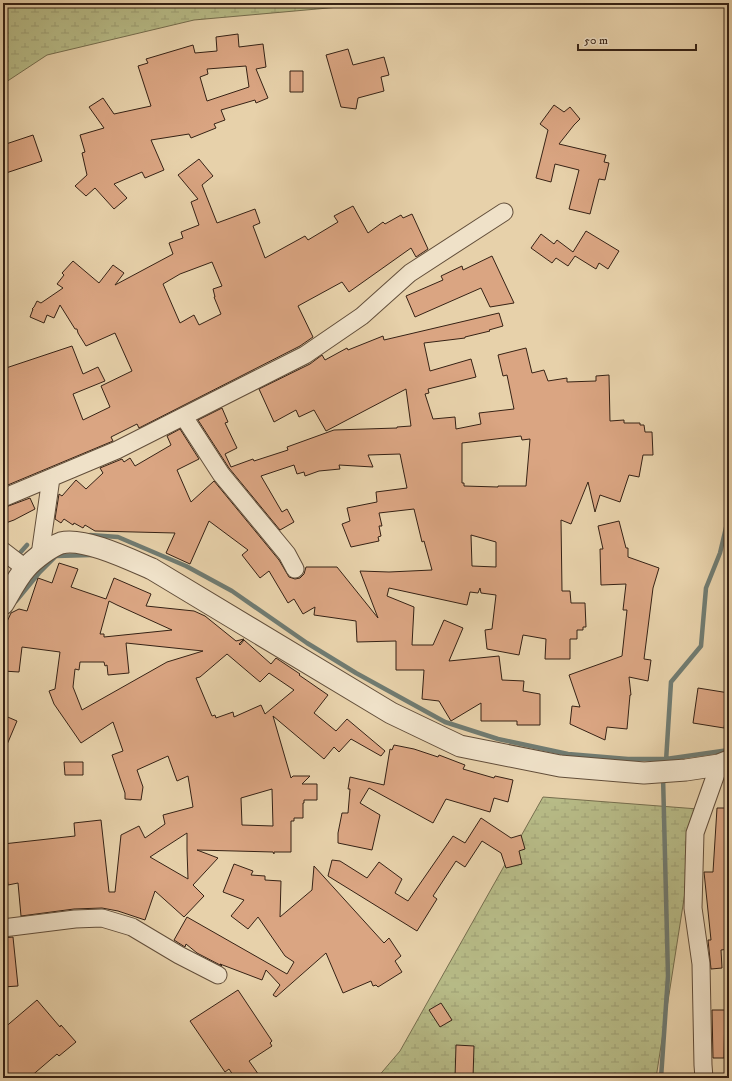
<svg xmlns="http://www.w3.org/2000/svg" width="732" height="1081" font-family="'IM FELL DW Pica',serif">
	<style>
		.wetland { fill: url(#wetland-marsh); stroke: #766e4e }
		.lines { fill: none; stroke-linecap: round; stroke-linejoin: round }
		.stream { stroke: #707b71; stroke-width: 4.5 }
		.building { fill: #daa582; stroke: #362215; fill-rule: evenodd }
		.minor-casing { stroke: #624e3a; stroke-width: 19 }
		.tertiary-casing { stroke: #624e3a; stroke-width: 23 }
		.minor { stroke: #efe1c8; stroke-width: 17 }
		.tertiary { stroke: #efe1c8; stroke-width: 21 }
	</style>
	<defs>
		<pattern id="wetland-marsh" width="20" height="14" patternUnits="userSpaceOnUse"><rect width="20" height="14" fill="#b7bb87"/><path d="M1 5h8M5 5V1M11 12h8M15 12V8" fill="none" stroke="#9ea074"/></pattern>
	</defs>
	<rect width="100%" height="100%" fill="#e7d1aa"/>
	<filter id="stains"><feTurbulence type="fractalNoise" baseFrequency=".005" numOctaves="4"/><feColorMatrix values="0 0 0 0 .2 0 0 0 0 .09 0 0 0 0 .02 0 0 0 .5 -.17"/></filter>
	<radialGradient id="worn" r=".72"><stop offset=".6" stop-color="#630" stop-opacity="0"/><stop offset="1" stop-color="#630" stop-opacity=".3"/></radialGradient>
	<path class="wetland" d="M 3,3 L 384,3 L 194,20 L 47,55 L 3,84 Z
		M 543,797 L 698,809 L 656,1078 L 377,1078 L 400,1051 Z"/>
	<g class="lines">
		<path class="stream" d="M 90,535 L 118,537 L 186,566 L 232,591 L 307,643 L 356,673 L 445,722 L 498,739 L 568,754 L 628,759 L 666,759 L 729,750
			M 20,558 L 19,554 L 27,545
			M 16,601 L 39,573 L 56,556 L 92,555
			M 666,761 L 671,682 L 701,646 L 706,588 L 720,553 L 729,515
			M 661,1078 L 668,976 L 663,776"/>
	</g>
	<path class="building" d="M 238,34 L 239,47 L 263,44 L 266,67 L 256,69 L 268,98 L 256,103 L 255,100 L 221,110 L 225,120 L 214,124 L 216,128 L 191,138 L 189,134 L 151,140 L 164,170 L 145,178 L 142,172 L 114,184 L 127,198 L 114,209 L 95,188 L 86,196 L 75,186 L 87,175 L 82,153 L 85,152 L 80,135 L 104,128 L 89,107 L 103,98 L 114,114 L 151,106 L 138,66 L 148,63 L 146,59 L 193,45 L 195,53 L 217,51 L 216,37 ZM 246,66 L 249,87 L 207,101 L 200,77 L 208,74 L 207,69 Z
		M 348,49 L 353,65 L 384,57 L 389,75 L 381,77 L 384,91 L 358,98 L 356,109 L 341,107 L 326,55 Z
		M 290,71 L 303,71 L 303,92 L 290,92 Z
		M 554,105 L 564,112 L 570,107 L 580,119 L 574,125 L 559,144 L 606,155 L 604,162 L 609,163 L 605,180 L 599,179 L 590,214 L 569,209 L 579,170 L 555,164 L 551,182 L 536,178 L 548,130 L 540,124 Z
		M 33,135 L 42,161 L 3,174 L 3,145 Z
		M 199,159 L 213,176 L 202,185 L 217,223 L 255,209 L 260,223 L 253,226 L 265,258 L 305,236 L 308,240 L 338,222 L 334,216 L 353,206 L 368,233 L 383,222 L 385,224 L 401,215 L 403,218 L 412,214 L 428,249 L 416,257 L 411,248 L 349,292 L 342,282 L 298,306 L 313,337 L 300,346 L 139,428 L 137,424 L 111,437 L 113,441 L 3,487 L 3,369 L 72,346 L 83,374 L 98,367 L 105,381 L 73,394 L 83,420 L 110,407 L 101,386 L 132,371 L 115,333 L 86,346 L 78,333 L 77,329 L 75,329 L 60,305 L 54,318 L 47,315 L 44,323 L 30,317 L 33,309 L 32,309 L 34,307 L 37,301 L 41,303 L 63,288 L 57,284 L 64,275 L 62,273 L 73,261 L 99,283 L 113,265 L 124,273 L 115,285 L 173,254 L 169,243 L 183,238 L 181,232 L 199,225 L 191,202 L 198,199 L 178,175 ZM 212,262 L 222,286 L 213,289 L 215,297 L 214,297 L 221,314 L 199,325 L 194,315 L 180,323 L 163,284 L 180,274 Z
		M 586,231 L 619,251 L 608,269 L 599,263 L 596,269 L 575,256 L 568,266 L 556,258 L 552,263 L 531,248 L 541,234 L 554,244 L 557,240 L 573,252 Z
		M 492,256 L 514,303 L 490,307 L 481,288 L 415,317 L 406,296 L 443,280 L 441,276 L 462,266 L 463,270 Z
		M 499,313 L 503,326 L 489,330 L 490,331 L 465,337 L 465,338 L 424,343 L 430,371 L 471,359 L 476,377 L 428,389 L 429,393 L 425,394 L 433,419 L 455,417 L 456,429 L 481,424 L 479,413 L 514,409 L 507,375 L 503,376 L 498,355 L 526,348 L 532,373 L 544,370 L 548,381 L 567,378 L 567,382 L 596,381 L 596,376 L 609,375 L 610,421 L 624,420 L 624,423 L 640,423 L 640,425 L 644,425 L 645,432 L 652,432 L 653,455 L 643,455 L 639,477 L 629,475 L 620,502 L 600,495 L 595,512 L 588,482 L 571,524 L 561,520 L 562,591 L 570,591 L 571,603 L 585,603 L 586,627 L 583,627 L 583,630 L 577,630 L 577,639 L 570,639 L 570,659 L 545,659 L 546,639 L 523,635 L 519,655 L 487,649 L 485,630 L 492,629 L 496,595 L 481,593 L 480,588 L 478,593 L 470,592 L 467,605 L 389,588 L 387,596 L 414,607 L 412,645 L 433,645 L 444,620 L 463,628 L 449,661 L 499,656 L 502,680 L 524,681 L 523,691 L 540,694 L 540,725 L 517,725 L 517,721 L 481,721 L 481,703 L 451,721 L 439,701 L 422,699 L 424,670 L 396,670 L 396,641 L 357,642 L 356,621 L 314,615 L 315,607 L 303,614 L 294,599 L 288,603 L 269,571 L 260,578 L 242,555 L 248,550 L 209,521 L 190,564 L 166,553 L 175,533 L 95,531 L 85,525 L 83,528 L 74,523 L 73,525 L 64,519 L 61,523 L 55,519 L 59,494 L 62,496 L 76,480 L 86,489 L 103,473 L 100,468 L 122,459 L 124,462 L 130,458 L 135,466 L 171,445 L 167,436 L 180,429 L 199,459 L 177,470 L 191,502 L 214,481 L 279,560 L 289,577 L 295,579 L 300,578 L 304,574 L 306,567 L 337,567 L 378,618 L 360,571 L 389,572 L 432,570 L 424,541 L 422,542 L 414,509 L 379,513 L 382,526 L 379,526 L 381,536 L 378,537 L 379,541 L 351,547 L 342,524 L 350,521 L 347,508 L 377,502 L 376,492 L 407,488 L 400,454 L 368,455 L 373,467 L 339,465 L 340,469 L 319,471 L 305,476 L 304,472 L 297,474 L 294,465 L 261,476 L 282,512 L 287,509 L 294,522 L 280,530 L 229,468 L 198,420 L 222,408 L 228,422 L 225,423 L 237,448 L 225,454 L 231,467 L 253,459 L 254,461 L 288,450 L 287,447 L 334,430 L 397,428 L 397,427 L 411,426 L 406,389 L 326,431 L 314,410 L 299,417 L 296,410 L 274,422 L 259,389 L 310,364 L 322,355 L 325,360 L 347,348 L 348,350 L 383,336 L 384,340 ZM 521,436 L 522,440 L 530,439 L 526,486 L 498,486 L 498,487 L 464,486 L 464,483 L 462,483 L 462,443 ZM 471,535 L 496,542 L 496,567 L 472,566 Z
		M 30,498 L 35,509 L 14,520 L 3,524 L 3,508 Z
		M 619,521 L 626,548 L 628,548 L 628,557 L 659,568 L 653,588 L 644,659 L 651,660 L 648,681 L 629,677 L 631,695 L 630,695 L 627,729 L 607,727 L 605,740 L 570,724 L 572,706 L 580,707 L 569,675 L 622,656 L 627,610 L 623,610 L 626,584 L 601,585 L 600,549 L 603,549 L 598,526 Z
		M 59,563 L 78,569 L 71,587 L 106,599 L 114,578 L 151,594 L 146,606 L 194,611 L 205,616 L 236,641 L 244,639 L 239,644 L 240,645 L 244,640 L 271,664 L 276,658 L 300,674 L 299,675 L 328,695 L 314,713 L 336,731 L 347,719 L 385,751 L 381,756 L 351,739 L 339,752 L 334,747 L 324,759 L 273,716 L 291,778 L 293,776 L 310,776 L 302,784 L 317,784 L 317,800 L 304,800 L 304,803 L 303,803 L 303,818 L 294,818 L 294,821 L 291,821 L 291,852 L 274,852 L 274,854 L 273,852 L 197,850 L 218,858 L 193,885 L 204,896 L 184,917 L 155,891 L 145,920 L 118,911 L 102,908 L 74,909 L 21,916 L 18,883 L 8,885 L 6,870 L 3,871 L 3,844 L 75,836 L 74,823 L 101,820 L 109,892 L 115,892 L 121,835 L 139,826 L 145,838 L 165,824 L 163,815 L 193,807 L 188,776 L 177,781 L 168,756 L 137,770 L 143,787 L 141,800 L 125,799 L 125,793 L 112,755 L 123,751 L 113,722 L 81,743 L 54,704 L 49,691 L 55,689 L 60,652 L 22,647 L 19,672 L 3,671 L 5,626 L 11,613 L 19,609 L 27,611 L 38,578 L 52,583 ZM 109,601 L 117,605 L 172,630 L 104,637 L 104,634 L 100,634 ZM 126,643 L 203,651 L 167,662 L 82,710 L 73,687 L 75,669 L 79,670 L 80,662 L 104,662 L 105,666 L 107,665 L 108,675 L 129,673 ZM 227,654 L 260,682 L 269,673 L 294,690 L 265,714 L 261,705 L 234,717 L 233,712 L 216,718 L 215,715 L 212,716 L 196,678 L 200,677 ZM 272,789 L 273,826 L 242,825 L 241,798 ZM 187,833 L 187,850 L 188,879 L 150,857 Z
		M 698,688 L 729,693 L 724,728 L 693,723 Z
		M 3,715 L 17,721 L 3,754 Z
		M 394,745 L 414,749 L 438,757 L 439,755 L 465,765 L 463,769 L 494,778 L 495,776 L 513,780 L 508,802 L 494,798 L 490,812 L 446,799 L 433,823 L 369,788 L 360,803 L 380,815 L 372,850 L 338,843 L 338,833 L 342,813 L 348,813 L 350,789 L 348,789 L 350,777 L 384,785 L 390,749 L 392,750 Z
		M 64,762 L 83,762 L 83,775 L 65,775 Z
		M 717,808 L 729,808 L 729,883 L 726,883 L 729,909 L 729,949 L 721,950 L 722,968 L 711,969 L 708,940 L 711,940 L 704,872 L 713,872 Z
		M 481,818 L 511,838 L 521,835 L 525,849 L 519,851 L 522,864 L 506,868 L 501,853 L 482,841 L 465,867 L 456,861 L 433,896 L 437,899 L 417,931 L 328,876 L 332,860 L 340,861 L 367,878 L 379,862 L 402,879 L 395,893 L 408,901 L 453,836 L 465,843 Z
		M 234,864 L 253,871 L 251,875 L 265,876 L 265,880 L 281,881 L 280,917 L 312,890 L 314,866 L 384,943 L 389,938 L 401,956 L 395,961 L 402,972 L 378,987 L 376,985 L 373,986 L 371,981 L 343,993 L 326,953 L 276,997 L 273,995 L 280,985 L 266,970 L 262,980 L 220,964 L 222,966 L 197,953 L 186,944 L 185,947 L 174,940 L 187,917 L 287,974 L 294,962 L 285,956 L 258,917 L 248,929 L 231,916 L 244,900 L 223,892 Z
		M 13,937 L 18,986 L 3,987 L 3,938 Z
		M 238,990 L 272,1041 L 270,1043 L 272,1046 L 249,1061 L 261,1078 L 235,1078 L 229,1069 L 225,1072 L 190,1021 Z
		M 37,1000 L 60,1027 L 61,1025 L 76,1042 L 59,1056 L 57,1054 L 29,1078 L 3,1078 L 3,1029 Z
		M 441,1003 L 452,1020 L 440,1027 L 429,1010 Z
		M 712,1010 L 725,1010 L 724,1058 L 713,1058 Z
		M 456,1045 L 474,1046 L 473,1078 L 455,1078 Z"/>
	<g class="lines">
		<g class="minor-casing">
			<path id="minor" d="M 184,417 L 221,474 L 287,554 L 295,569
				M 3,498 L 117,450 L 305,355 L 362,316 L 410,273 L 504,212
				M 3,551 L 25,568
				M 40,555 L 51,478
				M 3,928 L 75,919 L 102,918 L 132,927 L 179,955 L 218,975
				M 704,1078 L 703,1065 L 701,964 L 693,908 L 695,833 L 717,771 L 719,765"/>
		</g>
		<g class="tertiary-casing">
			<path id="tertiary" d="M 3,604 C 10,592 17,578 26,568 C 34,559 50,547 61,543 C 84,537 131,560 152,569 L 391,713 L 460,746 L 560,766 L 644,773 L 686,770 L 719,765 L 729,761"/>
		</g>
		<use href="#minor" class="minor"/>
		<use href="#tertiary" class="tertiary"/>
	</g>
	<rect width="732" height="1081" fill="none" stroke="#e7d1aa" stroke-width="16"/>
	<rect x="4" y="4" width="724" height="1073" fill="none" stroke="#362215" stroke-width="2"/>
	<rect x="8" y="8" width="716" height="1065" fill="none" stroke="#362215"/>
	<path d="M578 44v6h118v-6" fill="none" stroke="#362215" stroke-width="2"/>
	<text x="584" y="44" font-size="12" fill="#362215" stroke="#efe1c8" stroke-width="3" paint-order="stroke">50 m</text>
	<rect width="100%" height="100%" filter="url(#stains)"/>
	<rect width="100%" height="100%" fill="url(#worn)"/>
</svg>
